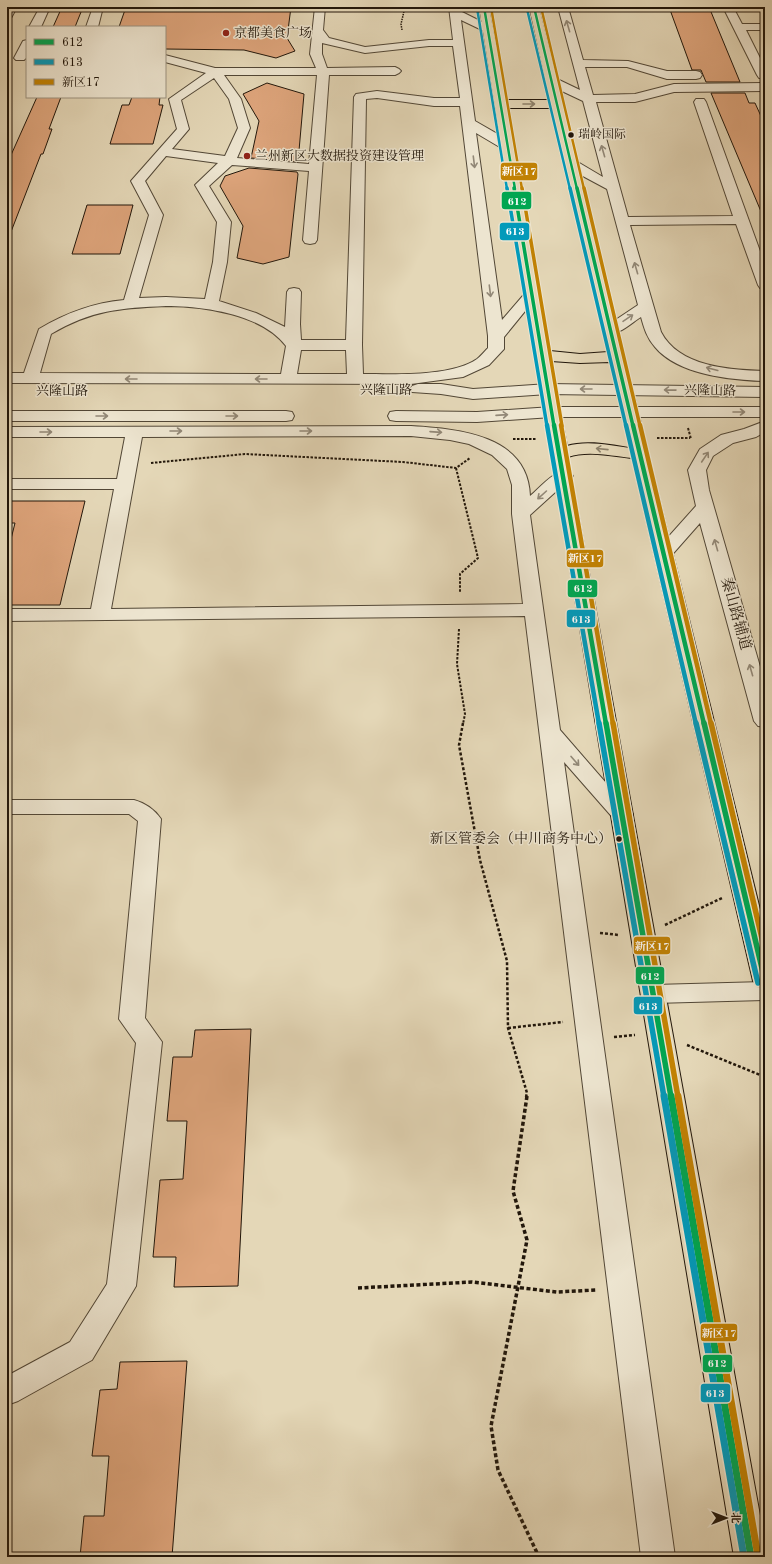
<svg xmlns="http://www.w3.org/2000/svg" width="772" height="1564" font-family="'Old Standard TT','Noto Serif SC',serif">
	<style>
		.building { fill: #dea57c; stroke: #22170b }
		.lines { fill: none; stroke-linecap: round; stroke-linejoin: round }
		.minor-casing { stroke: #524736; stroke-width: 2 }
		.major-casing { stroke: #22170b; stroke-width: 2 }
		.path-far3 { stroke: #22170b; stroke-width: 1.5; stroke-dasharray: 1.5 1; stroke-linecap: butt }
		.path-far2 { stroke: #22170b; stroke-width: 2; stroke-dasharray: 2.5 1.5; stroke-linecap: butt }
		.path-far1 { stroke: #22170b; stroke-width: 2.5; stroke-dasharray: 3 2; stroke-linecap: butt }
		.path { stroke: #22170b; stroke-width: 3.5; stroke-dasharray: 4 2.5; stroke-linecap: butt }
		.minor { fill: #ede5d0; fill-rule: evenodd }
		.major { fill: #e4d7b7; fill-rule: evenodd }
		.bus-1-far4-casing { stroke: #ede5d0; stroke-width: 4 }
		.bus-1-far3-casing { stroke: #ede5d0; stroke-width: 5.5 }
		.bus-1-far2-casing { stroke: #ede5d0; stroke-width: 7 }
		.bus-1-far1-casing { stroke: #ede5d0; stroke-width: 8 }
		.bus-1-casing { stroke: #ede5d0; stroke-width: 10 }
		.bus-2-far4-casing { stroke: #ede5d0; stroke-width: 4 }
		.bus-2-far3-casing { stroke: #ede5d0; stroke-width: 5.5 }
		.bus-2-far2-casing { stroke: #ede5d0; stroke-width: 7 }
		.bus-2-far1-casing { stroke: #ede5d0; stroke-width: 8 }
		.bus-2-casing { stroke: #ede5d0; stroke-width: 10 }
		.bus-3-far4-casing { stroke: #ede5d0; stroke-width: 4 }
		.bus-3-far3-casing { stroke: #ede5d0; stroke-width: 5.5 }
		.bus-3-far2-casing { stroke: #ede5d0; stroke-width: 7 }
		.bus-3-far1-casing { stroke: #ede5d0; stroke-width: 8 }
		.bus-3-casing { stroke: #ede5d0; stroke-width: 10 }
		.bus-1-far4 { stroke: #00a651; stroke-width: 2.5 }
		.bus-1-far3 { stroke: #00a651; stroke-width: 3.5 }
		.bus-1-far2 { stroke: #00a651; stroke-width: 4.5 }
		.bus-1-far1 { stroke: #00a651; stroke-width: 5.5 }
		.bus-1 { stroke: #00a651; stroke-width: 7 }
		.bus-2-far4 { stroke: #039aba; stroke-width: 2.5 }
		.bus-2-far3 { stroke: #039aba; stroke-width: 3.5 }
		.bus-2-far2 { stroke: #039aba; stroke-width: 4.5 }
		.bus-2-far1 { stroke: #039aba; stroke-width: 5.5 }
		.bus-2 { stroke: #039aba; stroke-width: 7 }
		.bus-3-far4 { stroke: #c28203; stroke-width: 2.5 }
		.bus-3-far3 { stroke: #c28203; stroke-width: 3.5 }
		.bus-3-far2 { stroke: #c28203; stroke-width: 4.5 }
		.bus-3-far1 { stroke: #c28203; stroke-width: 5.5 }
		.bus-3 { stroke: #c28203; stroke-width: 7 }
		.oneway { stroke: #928877 }
		.oneway2 { stroke: #8d816a }
		.poi-dot { fill: #8f2418; stroke: #ede5d0; stroke-width: 1.5 }
		.bus-dot { fill: #22170b; stroke: #ede5d0; stroke-width: 1.5 }
		.labels { text-anchor: middle; dominant-baseline: central; stroke-width: 3; stroke-linejoin: round; paint-order: stroke }
		.far-bus-label { font-size: 12px; fill: #22170b; stroke: #ede5d0; text-anchor: start }
		.far-poi-label { font-size: 13px; fill: #22170b; stroke: #ede5d0; text-anchor: start }
		.far-street-label { font-size: 13px; fill: #22170b; stroke: #ede5d0 }
		.bus-label { font-size: 14px; fill: #22170b; stroke: #ede5d0; text-anchor: end }
		.street-label { font-size: 15px; fill: #22170b; stroke: #ede5d0 }
		.line-badge { stroke: #ede5d0; stroke-width: 1.5 }
		.badge-label { font-size: 11px; text-anchor: middle; font-weight: bold; fill: #fff }
	</style>
	<rect width="100%" height="100%" fill="#e4d7b7"/>
	<filter id="stains"><feTurbulence type="fractalNoise" baseFrequency=".005" numOctaves="4"/><feColorMatrix values="0 0 0 0 .2 0 0 0 0 .09 0 0 0 0 .02 0 0 0 .5 -.17"/></filter>
	<radialGradient id="worn" r=".72"><stop offset=".6" stop-color="#630" stop-opacity="0"/><stop offset="1" stop-color="#630" stop-opacity=".3"/></radialGradient>
	<path class="building" d="M 62,7 L 83,7 L 75,27 L 53,27 Z
		M 126,7 L 291,7 L 287,38 L 295,51 L 276,58 L 244,50 L 165,49 L 165,27 L 119,27 Z
		M 669,7 L 709,7 L 740,82 L 706,82 L 701,70 L 692,70 Z
		M 267,83 L 304,94 L 298,162 L 251,158 L 259,121 L 243,94 Z
		M 711,93 L 745,93 L 749,103 L 755,103 L 765,125 L 765,221 Z
		M 37,97 L 61,97 L 49,129 L 52,129 L 43,154 L 41,154 L 9,237 L 7,237 L 7,164 Z
		M 132,97 L 160,97 L 159,105 L 163,105 L 153,144 L 110,144 L 122,105 L 129,105 Z
		M 249,168 L 297,172 L 298,174 L 289,257 L 263,264 L 237,258 L 243,226 L 220,186 L 225,176 Z
		M 87,205 L 133,205 L 120,254 L 72,254 Z
		M 7,501 L 85,501 L 60,605 L 7,605 L 7,555 L 15,523 L 7,523 Z
		M 251,1029 L 238,1286 L 174,1287 L 176,1257 L 153,1257 L 160,1180 L 183,1179 L 187,1121 L 167,1121 L 173,1057 L 192,1057 L 195,1030 Z
		M 187,1361 L 172,1557 L 80,1557 L 84,1516 L 104,1516 L 109,1456 L 92,1456 L 100,1390 L 117,1389 L 120,1362 Z"/>
	<g class="lines">
		<g class="minor-casing">
			<path id="minor" d="M 7,7 L 17,7 L 11,18 L 7,19 Z
				M 40,7 L 50,7 L 41,27 L 29,27 Z
				M 93,7 L 103,7 L 98,27 L 86,27 Z
				M 315,7 L 325,7 L 323,30 L 329,38 L 365,47 L 429,40 L 453,40 L 449,7 L 459,7 L 460,11 L 492,27 L 494,29 L 492,31 L 484,31 L 461,20 L 475,121 L 513,143 L 514,146 L 513,149 L 503,149 L 476,133 L 502,320 L 527,291 L 532,290 L 537,291 L 539,294 L 504,337 L 504,349 L 489,365 L 463,377 L 411,384 L 7,383 L 7,373 L 24,373 L 39,329 C 66,313 92,303 124,300 L 149,215 L 131,181 L 177,129 L 169,99 L 206,73 L 165,62 L 165,55 L 215,68 L 316,68 L 310,54 ZM 322,43 L 365,53 L 429,46 L 453,46 L 460,98 L 434,98 L 377,91 L 356,94 L 354,97 L 346,340 L 301,340 L 300,324 L 301,292 L 299,289 L 294,288 L 289,289 L 287,292 L 285,327 L 256,313 L 219,301 L 227,262 L 231,222 L 209,186 L 232,165 L 309,171 L 303,240 L 305,243 L 310,244 L 315,243 L 317,240 L 329,75 L 395,75 L 399,73 L 401,71 L 399,69 L 395,67 L 327,68 L 322,54 ZM 224,75 L 317,75 L 309,164 L 237,158 L 250,128 L 241,99 ZM 214,78 L 229,99 L 238,128 L 225,156 L 172,149 L 189,129 L 181,100 ZM 377,98 L 434,106 L 460,106 L 488,336 L 488,348 C 485,351 481,356 477,359 C 451,377 394,374 363,374 L 362,345 L 366,99 ZM 166,156 L 218,163 L 195,185 L 217,222 L 213,262 L 205,299 L 166,297 L 139,298 L 163,215 L 145,181 ZM 166,306 C 203,306 262,314 286,346 L 281,374 L 40,373 L 51,334 C 91,310 121,308 166,306 ZM 301,350 L 346,350 L 347,374 L 297,374 Z
				M 558,7 L 568,7 L 583,60 L 628,61 L 667,71 L 696,71 L 700,72 L 702,75 L 700,78 L 696,79 L 667,79 L 627,67 L 585,67 L 593,95 L 635,94 L 674,84 L 765,83 L 765,91 L 674,92 L 635,102 L 596,102 L 628,217 L 733,216 L 694,102 L 696,99 L 704,99 L 706,102 L 765,265 L 765,289 L 760,288 L 758,285 L 736,224 L 630,225 L 661,332 C 679,367 730,370 765,371 L 765,381 C 732,380 678,375 655,347 C 647,338 644,328 641,317 C 631,323 618,337 605,333 L 602,330 L 605,327 L 638,305 L 607,189 L 566,167 L 564,164 L 566,161 L 576,161 L 603,177 L 583,101 L 547,84 L 545,81 L 547,78 L 555,78 L 580,90 Z
				M 723,7 L 733,7 L 742,24 L 765,24 L 765,30 L 746,30 L 765,68 L 765,78 L 759,78 L 757,75 Z
				M 27,40 L 26,58 L 24,60 L 16,60 L 14,58 L 23,41 Z
				M 418,384 L 441,384 L 473,389 L 548,384 L 765,387 L 765,397 L 548,394 L 473,399 L 441,394 L 412,392 L 410,389 L 412,386 Z
				M 552,407 L 765,407 L 765,417 L 552,417 L 477,422 L 396,421 L 390,420 L 388,416 L 390,412 L 396,411 L 477,412 Z
				M 7,411 L 286,411 L 292,412 L 294,416 L 292,420 L 286,421 L 7,421 Z
				M 765,421 L 765,432 L 756,437 L 733,443 L 713,456 L 706,470 L 709,490 L 765,684 L 765,727 L 758,726 L 754,721 L 700,523 L 670,557 L 663,559 L 656,557 L 654,553 L 696,506 L 688,470 L 700,449 L 721,435 L 744,429 Z
				M 411,426 C 459,429 528,435 530,496 C 541,487 555,468 570,472 L 573,476 L 530,515 L 560,730 L 633,814 L 630,819 L 622,821 L 614,819 L 564,762 L 675,1557 L 641,1557 L 525,616 L 7,621 L 7,609 L 91,609 L 114,489 L 7,489 L 7,479 L 117,479 L 125,437 L 7,437 L 7,427 ZM 411,436 L 450,440 L 469,444 L 492,455 L 507,469 L 512,485 L 512,514 L 523,604 L 111,609 L 142,437 Z
				M 7,800 L 134,800 C 145,803 155,810 161,819 L 145,1018 L 162,1042 L 136,1286 L 92,1360 L 18,1401 L 7,1405 L 7,1376 L 70,1342 L 107,1284 L 136,1043 L 119,1019 L 138,821 L 129,814 L 7,814 Z
				M 765,982 L 765,1000 L 654,1003 L 645,1000 L 641,994 L 645,988 L 654,985 Z"/>
		</g>
		<g class="major-casing">
			<path id="major" d="M 479,7 L 489,7 L 506,100 L 550,100 L 529,7 L 539,7 L 765,930 L 765,990 L 756,987 L 753,981 L 632,458 C 612,456 588,450 568,457 L 765,1543 L 765,1557 L 734,1557 L 544,412 ZM 507,108 L 552,108 L 608,352 L 580,354 L 550,351 ZM 551,361 L 580,363 L 610,362 L 630,448 C 610,445 586,440 567,446 Z"/>
		</g>
		<path class="path-far3" d="M 402,30 L 401,24 L 405,7"/>
		<path class="path-far2" d="M 688,428 L 691,439
			M 657,438 L 690,438
			M 513,439 L 536,439
			M 151,463 L 245,454 L 403,462 L 456,468 L 470,458
			M 456,468 L 478,558 L 460,574 L 460,592
			M 459,629 L 457,664 L 465,714 L 463,724"/>
		<path class="path-far1" d="M 463,723 L 459,745 L 480,860 L 507,961 L 508,1028 L 527,1093 L 526,1097
			M 665,925 L 722,898
			M 600,933 L 619,935
			M 508,1028 L 563,1022
			M 614,1037 L 635,1035
			M 687,1045 L 765,1077"/>
		<path class="path" d="M 527,1096 L 513,1191 L 527,1240 L 491,1426 L 498,1470 L 539,1557
			M 358,1288 L 472,1282 L 557,1292 L 596,1290"/>
		<use href="#minor" class="minor"/>
		<use href="#major" class="major"/>
		<g class="bus-1-far4-casing">
			<path id="bus-1-far4" d="M 484,7 L 515,189
				M 534,7 L 577,189"/>
		</g>
		<g class="bus-1-far3-casing">
			<path id="bus-1-far3" d="M 514,188 L 554,426
				M 577,188 L 633,426"/>
		</g>
		<g class="bus-1-far2-casing">
			<path id="bus-1-far2" d="M 554,425 L 606,724
				M 633,425 L 704,724"/>
		</g>
		<g class="bus-1-far1-casing">
			<path id="bus-1-far1" d="M 606,723 L 671,1097
				M 704,723 L 765,981"/>
		</g>
		<g class="bus-1-casing">
			<path id="bus-1" d="M 671,1096 L 751,1557"/>
		</g>
		<g class="bus-2-far4-casing">
			<path id="bus-2-far4" d="M 477,8 L 507,189
				M 527,9 L 570,189"/>
		</g>
		<g class="bus-2-far3-casing">
			<path id="bus-2-far3" d="M 507,188 L 547,426
				M 570,188 L 626,426"/>
		</g>
		<g class="bus-2-far2-casing">
			<path id="bus-2-far2" d="M 547,425 L 599,724
				M 626,425 L 696,724"/>
		</g>
		<g class="bus-2-far1-casing">
			<path id="bus-2-far1" d="M 599,723 L 664,1097
				M 696,723 L 758,983"/>
		</g>
		<g class="bus-2-casing">
			<path id="bus-2" d="M 664,1096 L 744,1557"/>
		</g>
		<g class="bus-3-far4-casing">
			<path id="bus-3-far4" d="M 491,7 L 522,189
				M 541,7 L 584,189"/>
		</g>
		<g class="bus-3-far3-casing">
			<path id="bus-3-far3" d="M 522,188 L 562,426
				M 584,188 L 640,426"/>
		</g>
		<g class="bus-3-far2-casing">
			<path id="bus-3-far2" d="M 561,425 L 613,724
				M 640,425 L 711,724"/>
		</g>
		<g class="bus-3-far1-casing">
			<path id="bus-3-far1" d="M 613,723 L 678,1097
				M 711,723 L 765,951"/>
		</g>
		<g class="bus-3-casing">
			<path id="bus-3" d="M 678,1096 L 758,1556"/>
		</g>
		<use href="#bus-1-far4" class="bus-1-far4"/>
		<use href="#bus-1-far3" class="bus-1-far3"/>
		<use href="#bus-1-far2" class="bus-1-far2"/>
		<use href="#bus-1-far1" class="bus-1-far1"/>
		<use href="#bus-1" class="bus-1"/>
		<use href="#bus-2-far4" class="bus-2-far4"/>
		<use href="#bus-2-far3" class="bus-2-far3"/>
		<use href="#bus-2-far2" class="bus-2-far2"/>
		<use href="#bus-2-far1" class="bus-2-far1"/>
		<use href="#bus-2" class="bus-2"/>
		<use href="#bus-3-far4" class="bus-3-far4"/>
		<use href="#bus-3-far3" class="bus-3-far3"/>
		<use href="#bus-3-far2" class="bus-3-far2"/>
		<use href="#bus-3-far1" class="bus-3-far1"/>
		<use href="#bus-3" class="bus-3"/>
	</g>
	<defs><path id="oneway-shaft" d="M-6 0H5M1.5-3L5.5 0L1.5 3" fill="none" stroke-width="1.6" stroke-linecap="round" stroke-linejoin="round"/></defs>
	<g class="oneway">
		<use href="#oneway-shaft" transform="translate(568 26) rotate(-106)"/>
		<use href="#oneway-shaft" transform="translate(603 151) rotate(-106)"/>
		<use href="#oneway-shaft" transform="translate(474 162) rotate(83)"/>
		<use href="#oneway-shaft" transform="translate(636 268) rotate(-106)"/>
		<use href="#oneway-shaft" transform="translate(490 291) rotate(83)"/>
		<use href="#oneway-shaft" transform="translate(628 318) rotate(-34)"/>
		<use href="#oneway-shaft" transform="translate(712 369) rotate(-165)"/>
		<use href="#oneway-shaft" transform="translate(131 379) rotate(-180)"/>
		<use href="#oneway-shaft" transform="translate(261 379) rotate(-180)"/>
		<use href="#oneway-shaft" transform="translate(586 389) rotate(180)"/>
		<use href="#oneway-shaft" transform="translate(670 390) rotate(-179)"/>
		<use href="#oneway-shaft" transform="translate(739 412)"/>
		<use href="#oneway-shaft" transform="translate(502 415) rotate(-4)"/>
		<use href="#oneway-shaft" transform="translate(102 416)"/>
		<use href="#oneway-shaft" transform="translate(232 416)"/>
		<use href="#oneway-shaft" transform="translate(176 431)"/>
		<use href="#oneway-shaft" transform="translate(306 431)"/>
		<use href="#oneway-shaft" transform="translate(46 432)"/>
		<use href="#oneway-shaft" transform="translate(436 432) rotate(4)"/>
		<use href="#oneway-shaft" transform="translate(705 457) rotate(-56)"/>
		<use href="#oneway-shaft" transform="translate(542 495) rotate(138)"/>
		<use href="#oneway-shaft" transform="translate(716 545) rotate(-106)"/>
		<use href="#oneway-shaft" transform="translate(751 670) rotate(-106)"/>
		<use href="#oneway-shaft" transform="translate(575 761) rotate(49)"/>
	</g>
	<g class="oneway2">
		<use href="#oneway-shaft" transform="translate(529 104)"/>
		<use href="#oneway-shaft" transform="translate(602 449) rotate(-174)"/>
	</g>
	<g class="poi-dot">
		<circle cx="226" cy="33" r="4"/>
		<circle cx="247" cy="156" r="4"/>
	</g>
	<g class="bus-dot">
		<circle cx="571" cy="135" r="3.5"/>
		<circle cx="619" cy="839" r="3.5"/>
	</g>
	<g class="labels">
		<g class="far-bus-label">
			<text x="578" y="135">瑞岭国际</text>
		</g>
		<g class="far-poi-label">
			<text x="234" y="33">京都美食广场</text>
			<text x="255" y="156">兰州新区大数据投资建设管理</text>
		</g>
		<g class="far-street-label">
			<text x="386" y="390">兴隆山路</text>
			<text x="62" y="391">兴隆山路</text>
			<text transform="translate(710 391) rotate(1)">兴隆山路</text>
		</g>
		<g class="bus-label">
			<text x="612" y="839">新区管委会（中川商务中心）</text>
		</g>
		<g class="street-label">
			<text transform="translate(735 614) rotate(74)">秦山路辅道</text>
		</g>
	</g>
	<g class="line-badge">
		<rect x="500" y="162" width="38" height="19" rx="4" fill="#c28203"/>
		<rect x="501" y="191" width="31" height="19" rx="4" fill="#00a651"/>
		<rect x="499" y="222" width="31" height="19" rx="4" fill="#039aba"/>
		<rect x="566" y="549" width="38" height="19" rx="4" fill="#c28203"/>
		<rect x="567" y="579" width="31" height="19" rx="4" fill="#00a651"/>
		<rect x="566" y="609" width="30" height="19" rx="4" fill="#039aba"/>
		<rect x="633" y="936" width="38" height="19" rx="4" fill="#c28203"/>
		<rect x="635" y="966" width="30" height="19" rx="4" fill="#00a651"/>
		<rect x="633" y="996" width="30" height="19" rx="4" fill="#039aba"/>
		<rect x="700" y="1323" width="38" height="19" rx="4" fill="#c28203"/>
		<rect x="702" y="1354" width="31" height="19" rx="4" fill="#00a651"/>
		<rect x="700" y="1383" width="31" height="20" rx="4" fill="#039aba"/>
	</g>
	<g class="badge-label">
		<text x="519" y="175">新区17</text>
		<text x="517" y="205">612</text>
		<text x="515" y="235">613</text>
		<text x="585" y="562">新区17</text>
		<text x="583" y="592">612</text>
		<text x="581" y="623">613</text>
		<text x="652" y="950">新区17</text>
		<text x="650" y="980">612</text>
		<text x="648" y="1010">613</text>
		<text x="719" y="1337">新区17</text>
		<text x="717" y="1367">612</text>
		<text x="715" y="1397">613</text>
	</g>
	<rect width="772" height="1564" fill="none" stroke="#e4d7b7" stroke-width="24"/>
	<rect x="8" y="8" width="756" height="1548" fill="none" stroke="#22170b" stroke-width="2"/>
	<rect x="12" y="12" width="748" height="1540" fill="none" stroke="#22170b"/>
	<rect x="26" y="26" width="140" height="72" fill="#ede5d0" stroke="#9c9381"/>
	<rect x="34" y="39" width="20" height="6" fill="#00a651" stroke="#9c9381"/>
	<text x="62" y="46" font-size="12" fill="#22170b">612</text>
	<rect x="34" y="59" width="20" height="6" fill="#039aba" stroke="#9c9381"/>
	<text x="62" y="66" font-size="12" fill="#22170b">613</text>
	<rect x="34" y="79" width="20" height="6" fill="#c28203" stroke="#9c9381"/>
	<text x="62" y="86" font-size="12" fill="#22170b">新区17</text>
	<g transform="translate(726 1518) rotate(90)" stroke="#ede5d0" stroke-width="3" paint-order="stroke">
	<path d="M0-3L7 15L0 10L-7 15Z" fill="#22170b"/>
	<text y="-6" font-size="11" font-weight="bold" text-anchor="middle" fill="#22170b">北</text>
	</g>
	<rect width="100%" height="100%" filter="url(#stains)"/>
	<rect width="100%" height="100%" fill="url(#worn)"/>
</svg>
